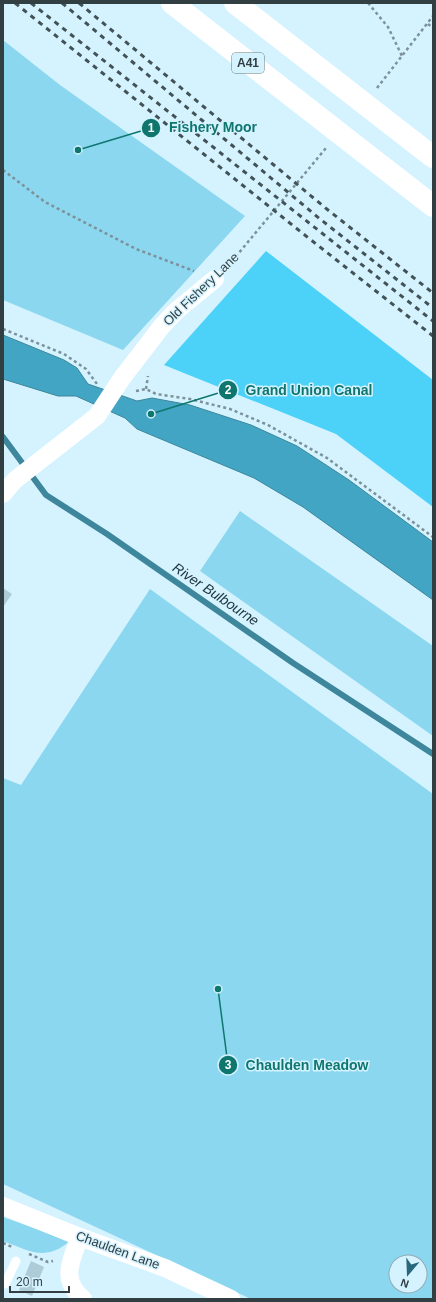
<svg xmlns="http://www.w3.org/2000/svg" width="436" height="1302" font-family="Helvetica,sans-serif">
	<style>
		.green { fill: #8cd7f0; fill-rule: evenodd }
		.forest { fill: #4cd1f8 }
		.water { fill: #42a5c3; stroke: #3d869c }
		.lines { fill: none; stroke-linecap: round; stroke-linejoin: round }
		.stream { stroke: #3d869c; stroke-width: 6 }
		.building { fill: #adccd7 }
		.path { stroke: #7c9199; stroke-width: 2.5; stroke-dasharray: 3 3; stroke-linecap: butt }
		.service { stroke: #fff; stroke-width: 9 }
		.minor { stroke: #fff; stroke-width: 18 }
		.trunk { stroke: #fff; stroke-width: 22 }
		.rail { stroke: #435256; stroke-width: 3; stroke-dasharray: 5 5; stroke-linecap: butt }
		.labels { text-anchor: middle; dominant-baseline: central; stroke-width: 3; stroke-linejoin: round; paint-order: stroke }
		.shield { fill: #d4f3ff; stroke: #62747b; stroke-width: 1 }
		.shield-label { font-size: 12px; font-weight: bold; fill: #313e42 }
		.street-label { font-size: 13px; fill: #313e42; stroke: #d4f3ff }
		.water-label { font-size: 14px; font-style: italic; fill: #21373f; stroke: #d4f3ff }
		.leader { fill: none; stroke: #0f766e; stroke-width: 1.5 }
		.callout-dot { fill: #0f766e; stroke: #d4f3ff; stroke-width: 1.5 }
		.mark-label { font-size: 12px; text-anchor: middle; font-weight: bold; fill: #fff }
		.callout-label { font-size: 14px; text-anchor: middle; font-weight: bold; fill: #0f766e; stroke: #d4f3ff; stroke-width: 3; stroke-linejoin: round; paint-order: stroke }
	</style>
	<rect width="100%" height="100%" fill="#d4f3ff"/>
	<path class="green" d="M 3,40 L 60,85 L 245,216 L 123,350 L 3,300 Z
		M 240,511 L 433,646 L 433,736 L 200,571 Z
		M 150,589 L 433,794 L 433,1299 L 251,1299 L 3,1184 L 3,778 L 21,785 ZM 396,1262 L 420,1262 L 420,1286 L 396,1286 Z
		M 3,1217 L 70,1241 C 45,1262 30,1251 3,1241 Z"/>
	<path class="forest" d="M 266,251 L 433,380 L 433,507 L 336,434 L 164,365 Z"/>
	<path class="water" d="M 3,335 L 64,360 L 77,368 L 88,384 L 137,401 L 152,398 L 190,405 L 251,425 L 297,446 L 349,480 L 433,542 L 433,600 L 303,507 L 254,478 L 137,429 L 125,418 L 76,396 L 58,396 L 3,379 Z"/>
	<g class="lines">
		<path class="stream" d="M 3,437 L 46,495 L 107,534 L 293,663 L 433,754"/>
	</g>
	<path class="building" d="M 3,588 L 12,594 L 3,607 Z
		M 31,1261 L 44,1267 L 32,1296 L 19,1290 Z"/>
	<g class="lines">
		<path class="path" d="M 368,3 L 388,27 L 402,56
			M 428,24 L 433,28
			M 377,88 L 433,16
			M 3,170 L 45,202 L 136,249 L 194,271
			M 228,266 L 326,148
			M 3,329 L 64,354 L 86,369 L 97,384
			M 146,389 L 148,376
			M 136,391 L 146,389 L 156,394 L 190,399 L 230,409 L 268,425 L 327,458 L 433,537
			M 3,1243 L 12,1247
			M 29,1254 L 48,1262 L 53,1261"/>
		<path class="service" d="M 3,1284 L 5,1284 L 16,1261"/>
		<path class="minor" d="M 3,494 L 15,480 L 97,416 L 122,378 L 162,326 L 176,311 L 215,279
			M 3,1206 L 80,1237 L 165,1268 L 231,1299
			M 80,1237 C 71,1260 60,1280 83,1299"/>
		<path class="trunk" d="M 172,3 L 433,206
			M 235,3 L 433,157"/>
		<path class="rail" d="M 15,3 L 306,236 L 433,336
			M 31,3 L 433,321
			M 62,3 L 320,219 L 433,308
			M 79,3 L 328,210 L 433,293"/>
	</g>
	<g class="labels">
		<rect class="shield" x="232" y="53" width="32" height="20" rx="3"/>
		<g class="shield-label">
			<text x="248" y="63">A41</text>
		</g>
		<g class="street-label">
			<text transform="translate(201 289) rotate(-44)">Old Fishery Lane</text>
			<text transform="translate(118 1250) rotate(20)">Chaulden Lane</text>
		</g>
		<g class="water-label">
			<text transform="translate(216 594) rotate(34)">River Bulbourne</text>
		</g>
	</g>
	<path class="leader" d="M78 150L151 128M151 414L228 390M218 989L228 1065"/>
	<g class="callout-dot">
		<circle cx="78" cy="150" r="4"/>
		<circle cx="151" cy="414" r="4"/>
		<circle cx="218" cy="989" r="4"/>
		<circle cx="151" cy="128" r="10"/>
		<circle cx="228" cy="390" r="10"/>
		<circle cx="228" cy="1065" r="10"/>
	</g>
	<g class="mark-label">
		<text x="151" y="132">1</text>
		<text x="228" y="394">2</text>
		<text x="228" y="1069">3</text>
	</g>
	<g class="callout-label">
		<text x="213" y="132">Fishery Moor</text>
		<text x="309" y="395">Grand Union Canal</text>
		<text x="307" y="1070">Chaulden Meadow</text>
	</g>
	<rect width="436" height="1302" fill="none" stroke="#313e42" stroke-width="8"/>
	<g transform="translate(408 1274) rotate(199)"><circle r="19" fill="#d4f3ff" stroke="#93abb3"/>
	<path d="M0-3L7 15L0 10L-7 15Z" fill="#27687c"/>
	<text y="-6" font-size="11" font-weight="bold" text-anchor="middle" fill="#313e42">N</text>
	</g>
	<path d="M10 1286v6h59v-6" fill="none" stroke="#313e42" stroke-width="2"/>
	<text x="16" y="1286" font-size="12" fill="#313e42" stroke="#d4f3ff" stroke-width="3" paint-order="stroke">20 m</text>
</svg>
